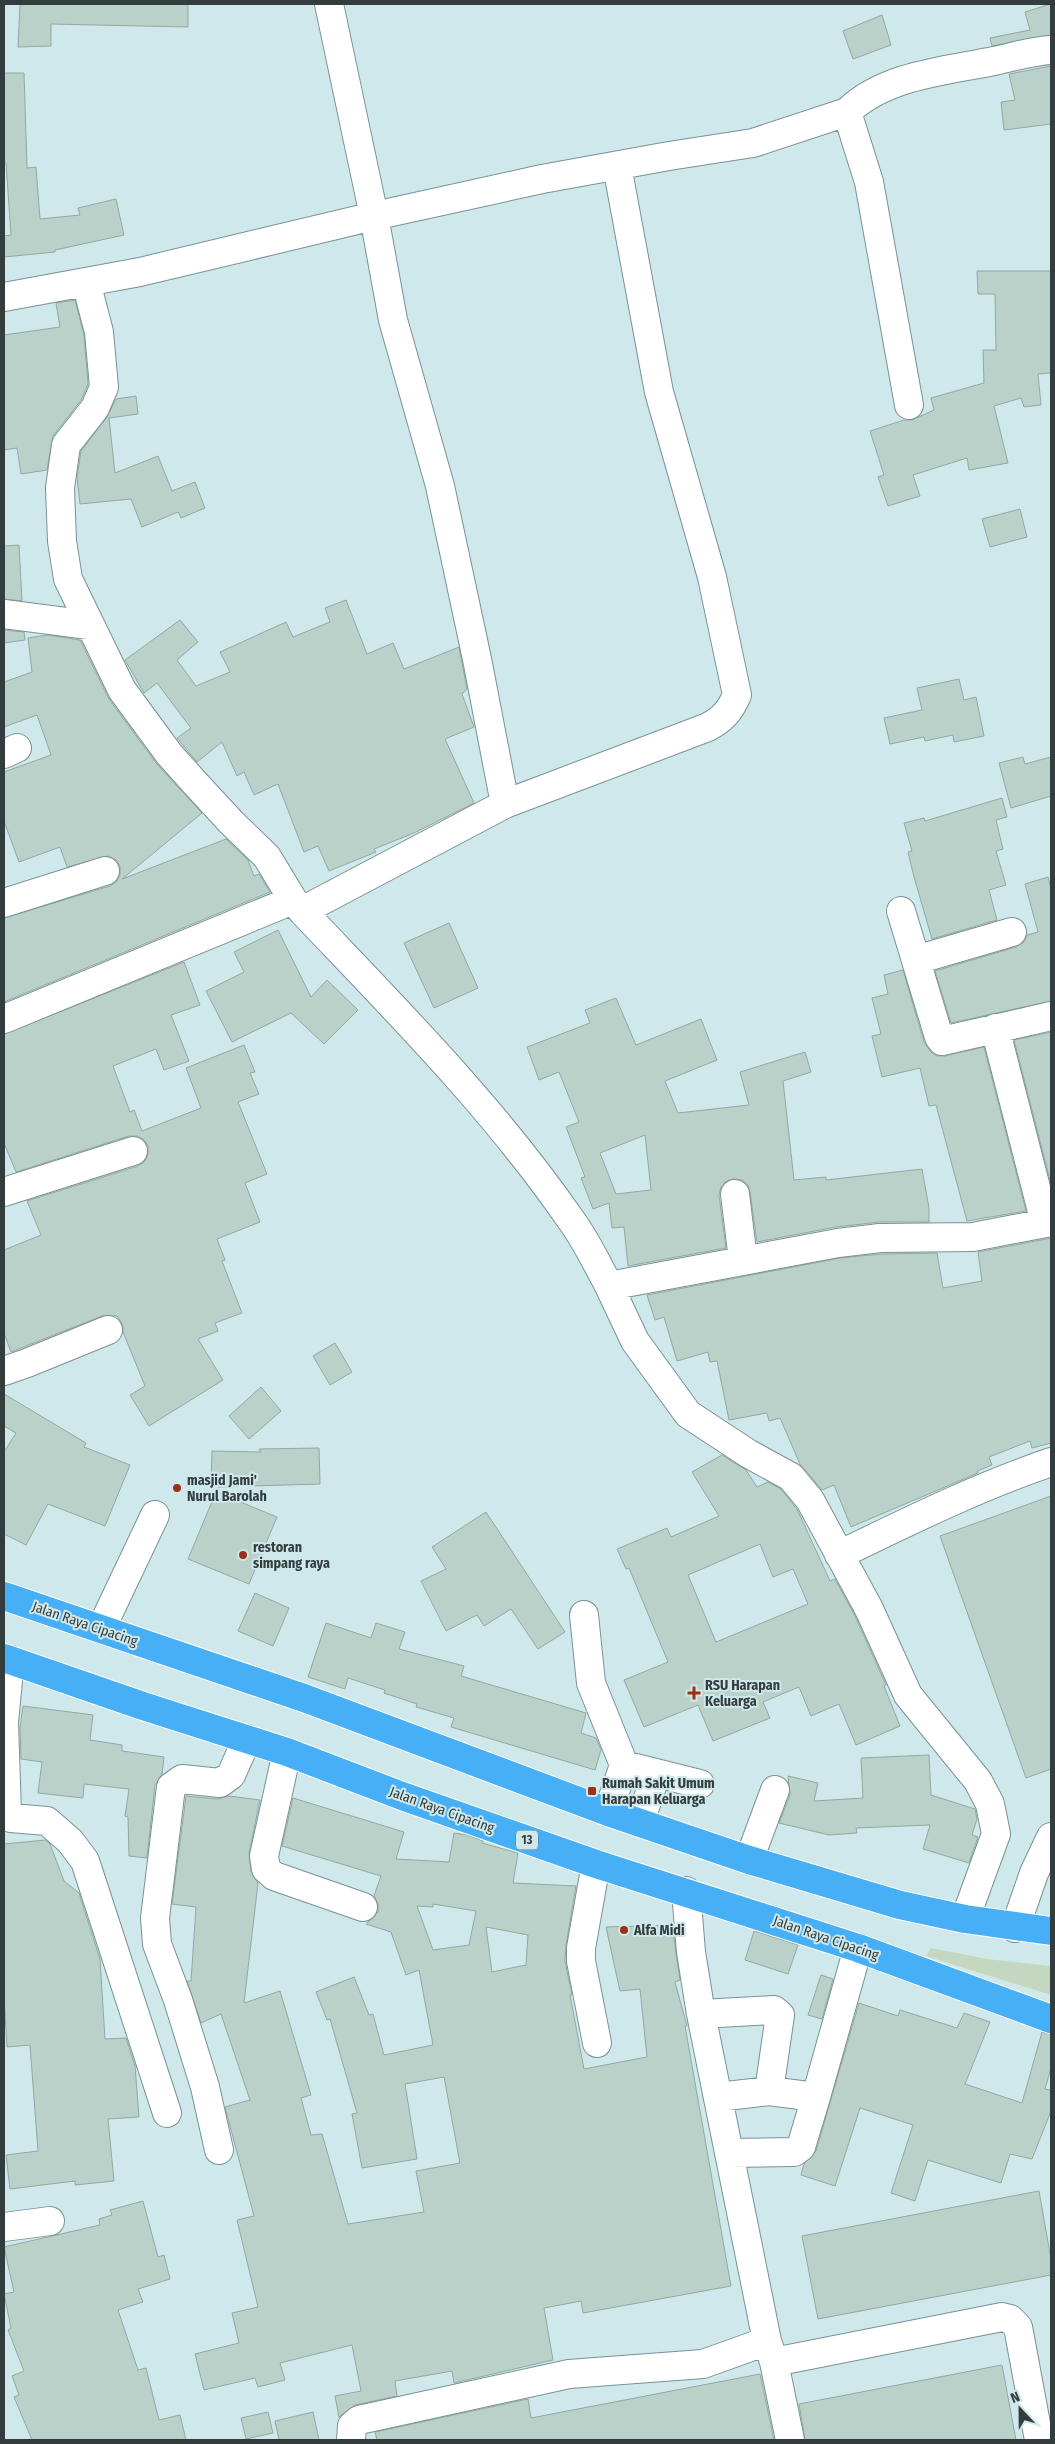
<svg xmlns="http://www.w3.org/2000/svg" width="1055" height="2444" font-family="'Fira Sans Condensed',sans-serif">
	<style>
		.green { fill: #c5d8bf }
		.building { fill: #bad1c9; stroke: #92a8a1; fill-rule: evenodd }
		.lines { fill: none; stroke-linecap: round; stroke-linejoin: round }
		.minor-casing { stroke: #7a9195; stroke-width: 30 }
		.highway-casing { stroke: #fff; stroke-width: 30 }
		.minor { stroke: #fff; stroke-width: 28 }
		.highway { stroke: #46aff6; stroke-width: 28 }
		.poi-dot { fill: #9a3216; stroke: #cfe8ec; stroke-width: 2 }
		.labels { text-anchor: middle; dominant-baseline: central; stroke-width: 4; stroke-linejoin: round; paint-order: stroke }
		.shield { fill: #cfe8ec; stroke: #627072; stroke-width: 1 }
		.shield-label { font-size: 12px; font-weight: bold; fill: #333d3e }
		.poi-label { font-size: 14px; font-weight: bold; fill: #333d3e; stroke: #cfe8ec; text-anchor: start }
		.street-label { font-size: 14px; fill: #333d3e; stroke: #cfe8ec }
	</style>
	<rect width="100%" height="100%" fill="#cfe8ec"/>
	<path class="green" d="M 931,1948 L 987,1959 L 1051,1966 L 1051,1995 L 926,1956 Z"/>
	<path class="building" d="M 20,4 L 188,4 L 188,27 L 51,24 L 51,46 L 18,47 Z
		M 1051,4 L 1051,35 L 992,46 L 990,38 L 1030,30 L 1025,12 Z
		M 882,15 L 891,45 L 853,59 L 843,31 Z
		M 1051,66 L 1051,124 L 1004,130 L 1001,102 L 1015,100 L 1009,74 Z
		M 4,73 L 24,73 L 27,168 L 36,167 L 40,219 L 80,215 L 78,208 L 116,199 L 124,235 L 55,250 L 55,252 L 4,257 L 4,236 L 11,235 L 6,163 L 4,163 Z
		M 977,271 L 1051,271 L 1051,373 L 1038,374 L 1041,405 L 1024,407 L 1021,398 L 994,406 L 1008,463 L 969,470 L 967,458 L 913,475 L 920,496 L 888,506 L 878,477 L 884,475 L 870,431 L 904,420 L 912,420 L 934,410 L 931,398 L 984,383 L 983,350 L 996,350 L 995,294 L 978,294 Z
		M 75,300 L 84,335 L 88,384 L 81,400 L 53,436 L 47,470 L 21,474 L 17,448 L 4,450 L 4,335 L 60,327 L 56,303 Z
		M 136,396 L 138,414 L 109,418 L 115,473 L 158,456 L 172,491 L 195,482 L 205,508 L 181,518 L 178,512 L 142,527 L 131,499 L 80,504 L 77,478 L 81,451 L 107,417 L 116,399 Z
		M 1020,509 L 1027,537 L 990,547 L 982,519 Z
		M 19,545 L 22,601 L 4,599 L 4,546 Z
		M 346,600 L 367,654 L 393,643 L 404,669 L 459,647 L 467,689 L 462,694 L 474,727 L 445,739 L 474,803 L 414,833 L 374,849 L 376,852 L 329,871 L 318,846 L 304,852 L 278,784 L 254,795 L 244,772 L 237,776 L 222,742 L 197,762 L 177,738 L 191,728 L 157,683 L 144,693 L 125,660 L 180,620 L 198,642 L 177,660 L 196,686 L 230,672 L 220,652 L 286,622 L 293,637 L 330,622 L 325,608 Z
		M 4,630 L 24,632 L 25,640 L 4,643 Z
		M 48,635 L 80,640 L 109,699 L 156,763 L 202,813 L 122,879 L 226,839 L 248,860 L 254,876 L 259,874 L 270,892 L 4,1002 L 4,918 L 110,886 L 117,881 L 120,874 L 120,866 L 116,860 L 108,856 L 67,867 L 60,847 L 19,862 L 4,821 L 4,772 L 51,755 L 37,715 L 4,727 L 4,682 L 32,672 L 28,638 Z
		M 959,679 L 964,700 L 976,697 L 984,736 L 954,742 L 953,735 L 925,741 L 924,737 L 890,744 L 884,718 L 922,710 L 917,688 Z
		M 1023,757 L 1025,764 L 1051,757 L 1051,796 L 1011,808 L 999,763 Z
		M 1002,798 L 1007,817 L 996,820 L 1003,849 L 996,851 L 1006,885 L 989,890 L 997,920 L 932,939 L 914,877 L 908,852 L 912,851 L 904,823 L 924,818 L 925,821 Z
		M 1048,877 L 1051,888 L 1051,1001 L 951,1023 L 935,971 L 1016,947 L 1024,942 L 1027,935 L 1038,932 L 1025,884 Z
		M 449,923 L 478,988 L 434,1008 L 404,943 Z
		M 278,930 L 311,997 L 327,980 L 358,1010 L 324,1044 L 291,1013 L 232,1042 L 206,991 L 244,972 L 234,952 Z
		M 184,962 L 200,1005 L 171,1015 L 189,1061 L 164,1070 L 156,1049 L 113,1066 L 130,1112 L 134,1110 L 142,1131 L 201,1108 L 186,1068 L 244,1045 L 255,1072 L 250,1073 L 259,1094 L 238,1102 L 267,1174 L 245,1183 L 260,1222 L 217,1239 L 225,1260 L 222,1261 L 242,1313 L 215,1323 L 218,1331 L 198,1339 L 223,1380 L 149,1426 L 130,1395 L 145,1386 L 123,1332 L 123,1325 L 117,1316 L 102,1316 L 11,1352 L 4,1333 L 4,1250 L 41,1235 L 27,1201 L 138,1166 L 145,1161 L 148,1154 L 148,1146 L 144,1140 L 137,1136 L 129,1136 L 16,1172 L 4,1143 L 4,1034 Z
		M 903,970 L 924,1042 L 930,1051 L 937,1056 L 945,1056 L 984,1047 L 1026,1211 L 967,1221 L 936,1105 L 929,1106 L 920,1068 L 882,1077 L 872,1036 L 881,1034 L 872,998 L 888,994 L 884,975 Z
		M 616,998 L 636,1045 L 701,1019 L 717,1060 L 665,1081 L 678,1113 L 749,1105 L 740,1072 L 805,1052 L 811,1072 L 783,1081 L 794,1180 L 826,1177 L 826,1180 L 922,1169 L 929,1208 L 929,1222 L 880,1222 L 836,1227 L 757,1242 L 750,1192 L 748,1185 L 742,1180 L 733,1179 L 725,1182 L 721,1187 L 719,1195 L 726,1248 L 628,1266 L 624,1227 L 612,1228 L 609,1203 L 593,1209 L 581,1178 L 585,1177 L 566,1127 L 579,1122 L 559,1072 L 539,1080 L 527,1047 L 590,1023 L 585,1010 ZM 645,1135 L 651,1190 L 616,1194 L 600,1153 Z
		M 1051,1032 L 1051,1184 L 1014,1040 Z
		M 1051,1238 L 1051,1443 L 1032,1448 L 1030,1441 L 989,1457 L 992,1465 L 977,1471 L 978,1473 L 851,1527 L 834,1485 L 822,1490 L 800,1464 L 780,1418 L 769,1421 L 767,1413 L 729,1420 L 717,1361 L 710,1362 L 708,1352 L 677,1361 L 664,1317 L 655,1320 L 647,1295 L 840,1258 L 881,1254 L 937,1253 L 943,1288 L 982,1281 L 978,1252 Z
		M 335,1343 L 352,1372 L 330,1385 L 313,1356 Z
		M 261,1387 L 281,1411 L 249,1439 L 229,1416 Z
		M 4,1394 L 86,1443 L 84,1447 L 130,1465 L 105,1526 L 48,1504 L 26,1545 L 4,1534 L 4,1452 L 16,1433 L 4,1426 Z
		M 319,1448 L 320,1484 L 218,1487 L 219,1483 L 211,1483 L 212,1451 L 261,1452 L 259,1449 Z
		M 722,1455 L 746,1470 L 757,1487 L 768,1482 L 781,1489 L 797,1509 L 830,1581 L 835,1579 L 855,1616 L 886,1685 L 884,1686 L 900,1726 L 856,1745 L 839,1704 L 811,1716 L 799,1687 L 763,1702 L 770,1718 L 713,1741 L 698,1705 L 644,1727 L 624,1680 L 668,1662 L 629,1568 L 626,1569 L 617,1549 L 667,1528 L 671,1537 L 719,1516 L 692,1472 ZM 760,1544 L 773,1577 L 793,1569 L 808,1604 L 716,1642 L 688,1575 Z
		M 216,1492 L 277,1517 L 249,1584 L 188,1559 Z
		M 1051,1496 L 1051,1769 L 1026,1778 L 940,1536 Z
		M 486,1512 L 565,1632 L 538,1649 L 511,1609 L 484,1626 L 477,1615 L 446,1631 L 421,1581 L 446,1569 L 432,1547 Z
		M 255,1593 L 289,1608 L 273,1646 L 238,1631 Z
		M 326,1623 L 371,1638 L 376,1623 L 405,1632 L 399,1649 L 464,1666 L 461,1676 L 586,1713 L 581,1733 L 596,1738 L 601,1750 L 595,1770 L 451,1727 L 454,1718 L 416,1707 L 417,1704 L 384,1693 L 385,1690 L 348,1678 L 345,1689 L 308,1677 Z
		M 23,1706 L 93,1715 L 90,1740 L 122,1745 L 122,1751 L 164,1757 L 162,1774 L 155,1785 L 147,1858 L 129,1856 L 128,1817 L 125,1816 L 129,1789 L 84,1784 L 83,1798 L 38,1793 L 42,1762 L 21,1759 L 20,1727 Z
		M 929,1755 L 931,1795 L 975,1809 L 977,1819 L 972,1835 L 978,1837 L 969,1863 L 923,1849 L 930,1825 L 856,1828 L 857,1833 L 829,1835 L 779,1823 L 790,1795 L 788,1776 L 818,1783 L 814,1801 L 863,1798 L 861,1758 Z
		M 186,1796 L 218,1799 L 229,1796 L 260,1800 L 249,1853 L 251,1871 L 258,1883 L 244,2003 L 280,1991 L 311,2095 L 301,2098 L 311,2135 L 322,2134 L 348,2224 L 424,2212 L 416,2171 L 460,2163 L 444,2077 L 405,2084 L 417,2159 L 362,2168 L 352,2114 L 357,2113 L 330,2019 L 327,2020 L 316,1992 L 354,1977 L 369,2015 L 373,2014 L 384,2055 L 433,2045 L 419,1970 L 406,1975 L 391,1932 L 366,1924 L 378,1912 L 378,1904 L 374,1896 L 381,1876 L 282,1846 L 293,1798 L 404,1832 L 396,1859 L 449,1862 L 454,1833 L 467,1835 L 483,1841 L 482,1843 L 518,1853 L 513,1883 L 576,1886 L 566,1945 L 565,1961 L 572,1995 L 570,1995 L 584,2069 L 647,2057 L 640,1989 L 620,1991 L 606,1927 L 672,1925 L 680,1980 L 675,1982 L 687,2026 L 685,2026 L 731,2286 L 583,2313 L 581,2301 L 544,2308 L 553,2360 L 454,2383 L 452,2371 L 395,2381 L 397,2396 L 355,2405 L 339,2417 L 335,2396 L 361,2391 L 352,2345 L 280,2363 L 285,2380 L 258,2387 L 255,2378 L 204,2390 L 195,2354 L 239,2343 L 232,2313 L 258,2307 L 237,2220 L 254,2216 L 225,2107 L 250,2100 L 221,2014 L 201,2023 L 187,1981 L 191,1981 L 196,1907 L 172,1904 ZM 433,1904 L 476,1911 L 469,1945 L 433,1950 L 417,1906 L 433,1907 ZM 486,1927 L 528,1935 L 526,1965 L 492,1972 Z
		M 45,1840 L 50,1844 L 64,1881 L 79,1893 L 100,1959 L 105,2039 L 126,2038 L 135,2066 L 139,2117 L 108,2119 L 114,2181 L 75,2185 L 75,2181 L 10,2189 L 6,2155 L 38,2151 L 30,2045 L 7,2047 L 4,1996 L 4,1844 Z
		M 754,1931 L 798,1945 L 788,1974 L 745,1960 Z
		M 821,1975 L 833,1979 L 822,2019 L 808,2015 Z
		M 859,2003 L 898,2016 L 900,2010 L 957,2028 L 964,2013 L 990,2022 L 965,2084 L 1022,2103 L 1042,2032 L 1051,2034 L 1051,2068 L 1045,2089 L 1051,2090 L 1051,2111 L 1032,2159 L 1010,2154 L 1001,2183 L 928,2160 L 915,2201 L 891,2193 L 913,2125 L 860,2108 L 835,2186 L 801,2175 L 804,2164 L 816,2151 Z
		M 1039,2191 L 1051,2259 L 1051,2275 L 818,2319 L 802,2236 Z
		M 143,2201 L 158,2257 L 164,2255 L 170,2279 L 138,2289 L 143,2302 L 118,2310 L 138,2370 L 146,2368 L 159,2420 L 180,2415 L 186,2440 L 32,2440 L 14,2397 L 19,2395 L 12,2376 L 24,2371 L 8,2330 L 11,2328 L 4,2294 L 14,2292 L 4,2247 L 100,2225 L 99,2219 L 112,2215 L 110,2210 Z
		M 1002,2365 L 1016,2440 L 805,2440 L 799,2404 Z
		M 760,2374 L 774,2440 L 377,2440 L 375,2432 L 528,2399 L 531,2418 Z
		M 268,2412 L 273,2433 L 246,2439 L 241,2418 Z
		M 313,2412 L 319,2440 L 279,2440 L 275,2421 Z"/>
	<g class="lines">
		<g class="minor-casing">
			<path id="minor" d="M 329,4 L 374,216 L 393,320 L 440,486 L 477,659 L 505,804
				M 847,112 L 869,182 L 909,405
				M 86,282 L 99,332 L 104,387 L 95,408 L 66,445 L 60,488 L 62,541 L 68,579 L 122,690 L 169,754 L 194,782 L 231,822 L 267,857 L 293,900 L 302,911 C 396,1010 493,1107 571,1220 C 586,1240 597,1264 609,1286 L 838,1243 L 880,1238 L 973,1237 L 1051,1222
				M 4,297 L 140,272 L 374,216 L 542,179 L 669,156 L 753,143 L 847,112 C 885,75 945,71 994,61 C 1013,57 1032,51 1051,50
				M 4,614 L 89,625
				M 4,754 L 17,748
				M 4,903 L 105,871
				M 302,911 L 505,804 L 708,727 C 723,719 730,711 737,695 L 712,577 L 659,392 L 617,166
				M 901,911 L 939,1037 L 942,1041 L 1051,1016
				M 916,960 L 1012,932
				M 4,1019 L 293,900
				M 995,1028 L 1045,1223
				M 4,1192 L 133,1151
				M 735,1194 L 743,1260
				M 609,1286 L 635,1341 L 688,1414 L 749,1454 L 791,1477 L 810,1500 L 869,1609 L 908,1695 L 978,1781 L 990,1804 L 996,1834 L 965,1919
				M 4,1371 L 27,1363 L 108,1330
				M 839,1555 C 909,1521 978,1487 1051,1462
				M 584,1615 L 591,1683 L 624,1765
				M 101,1629 L 155,1515
				M 10,1660 L 4,1722 L 7,1813 L 11,1818 L 47,1821 L 70,1841 L 85,1861 L 167,2113
				M 287,1752 L 264,1856 L 266,1869 L 274,1876 L 363,1907
				M 608,1812 L 624,1765 L 700,1784
				M 640,1822 L 656,1774
				M 749,1860 L 775,1790
				M 596,1864 L 581,1948 L 581,1961 L 597,2043
				M 686,1891 L 691,1952 L 701,2014 L 767,2341 L 774,2362 L 790,2440
				M 1015,1928 L 1034,1873 L 1051,1837
				M 701,2014 L 774,2010 L 780,2015 L 769,2091 L 718,2097
				M 769,2091 L 816,2097 L 858,1948
				M 219,2150 L 205,2087 L 178,2000 L 157,1944 L 155,1918 L 171,1787 L 182,1779 L 220,1783 L 231,1775 L 247,1739
				M 729,2153 L 794,2152 L 801,2147 L 816,2097
				M 4,2227 L 50,2221
				M 774,2362 L 1002,2317 L 1010,2319 L 1018,2327 L 1039,2440
				M 351,2440 L 352,2426 L 359,2420 L 569,2374 L 703,2364 L 767,2341"/>
		</g>
		<g class="highway-casing">
			<path id="highway" d="M 4,1596 L 304,1698 L 608,1812 L 749,1860 L 900,1905 L 965,1919 L 1051,1931
				M 4,1658 L 143,1706 L 287,1752 L 402,1796 L 596,1864 L 858,1948 L 1051,2019"/>
		</g>
		<use href="#minor" class="minor"/>
		<use href="#highway" class="highway"/>
	</g>
	<g class="poi-dot">
		<circle cx="177" cy="1488" r="5"/>
		<circle cx="243" cy="1555" r="5"/>
		<path d="M691.5 1685.5h5v5h5v5h-5v5h-5v-5h-5v-5h5z"/>
		<rect x="587" y="1786" width="10" height="10" rx="2.5"/>
		<circle cx="624" cy="1930" r="5"/>
	</g>
	<g class="labels">
		<rect class="shield" x="516" y="1830.5" width="22" height="19" rx="4"/>
		<g class="shield-label">
			<text x="527" y="1840">13</text>
		</g>
		<g class="poi-label">
			<text x="187" y="1480">masjid Jami'<tspan x="187" dy="16">Nurul Barolah</tspan></text>
			<text x="253" y="1547">restoran<tspan x="253" dy="16">simpang raya</tspan></text>
			<text x="705" y="1685">RSU Harapan<tspan x="705" dy="16">Keluarga</tspan></text>
			<text x="602" y="1783">Rumah Sakit Umum<tspan x="602" dy="16">Harapan Keluarga</tspan></text>
			<text x="634" y="1930">Alfa Midi</text>
		</g>
		<g class="street-label">
			<text transform="translate(85 1624) rotate(19)">Jalan Raya Cipacing</text>
			<text transform="translate(442 1810) rotate(20)">Jalan Raya Cipacing</text>
			<text transform="translate(826 1938) rotate(19)">Jalan Raya Cipacing</text>
		</g>
	</g>
	<rect width="1055" height="2444" fill="none" stroke="#333d3e" stroke-width="10"/>
	<g transform="translate(1020 2409) rotate(338)" stroke="#cfe8ec" stroke-width="4" paint-order="stroke">
	<path d="M0-4L9 19L0 12L-9 19Z" fill="#333d3e"/>
	<text y="-8" font-size="14" font-weight="bold" text-anchor="middle" fill="#333d3e">N</text>
	</g>
</svg>
